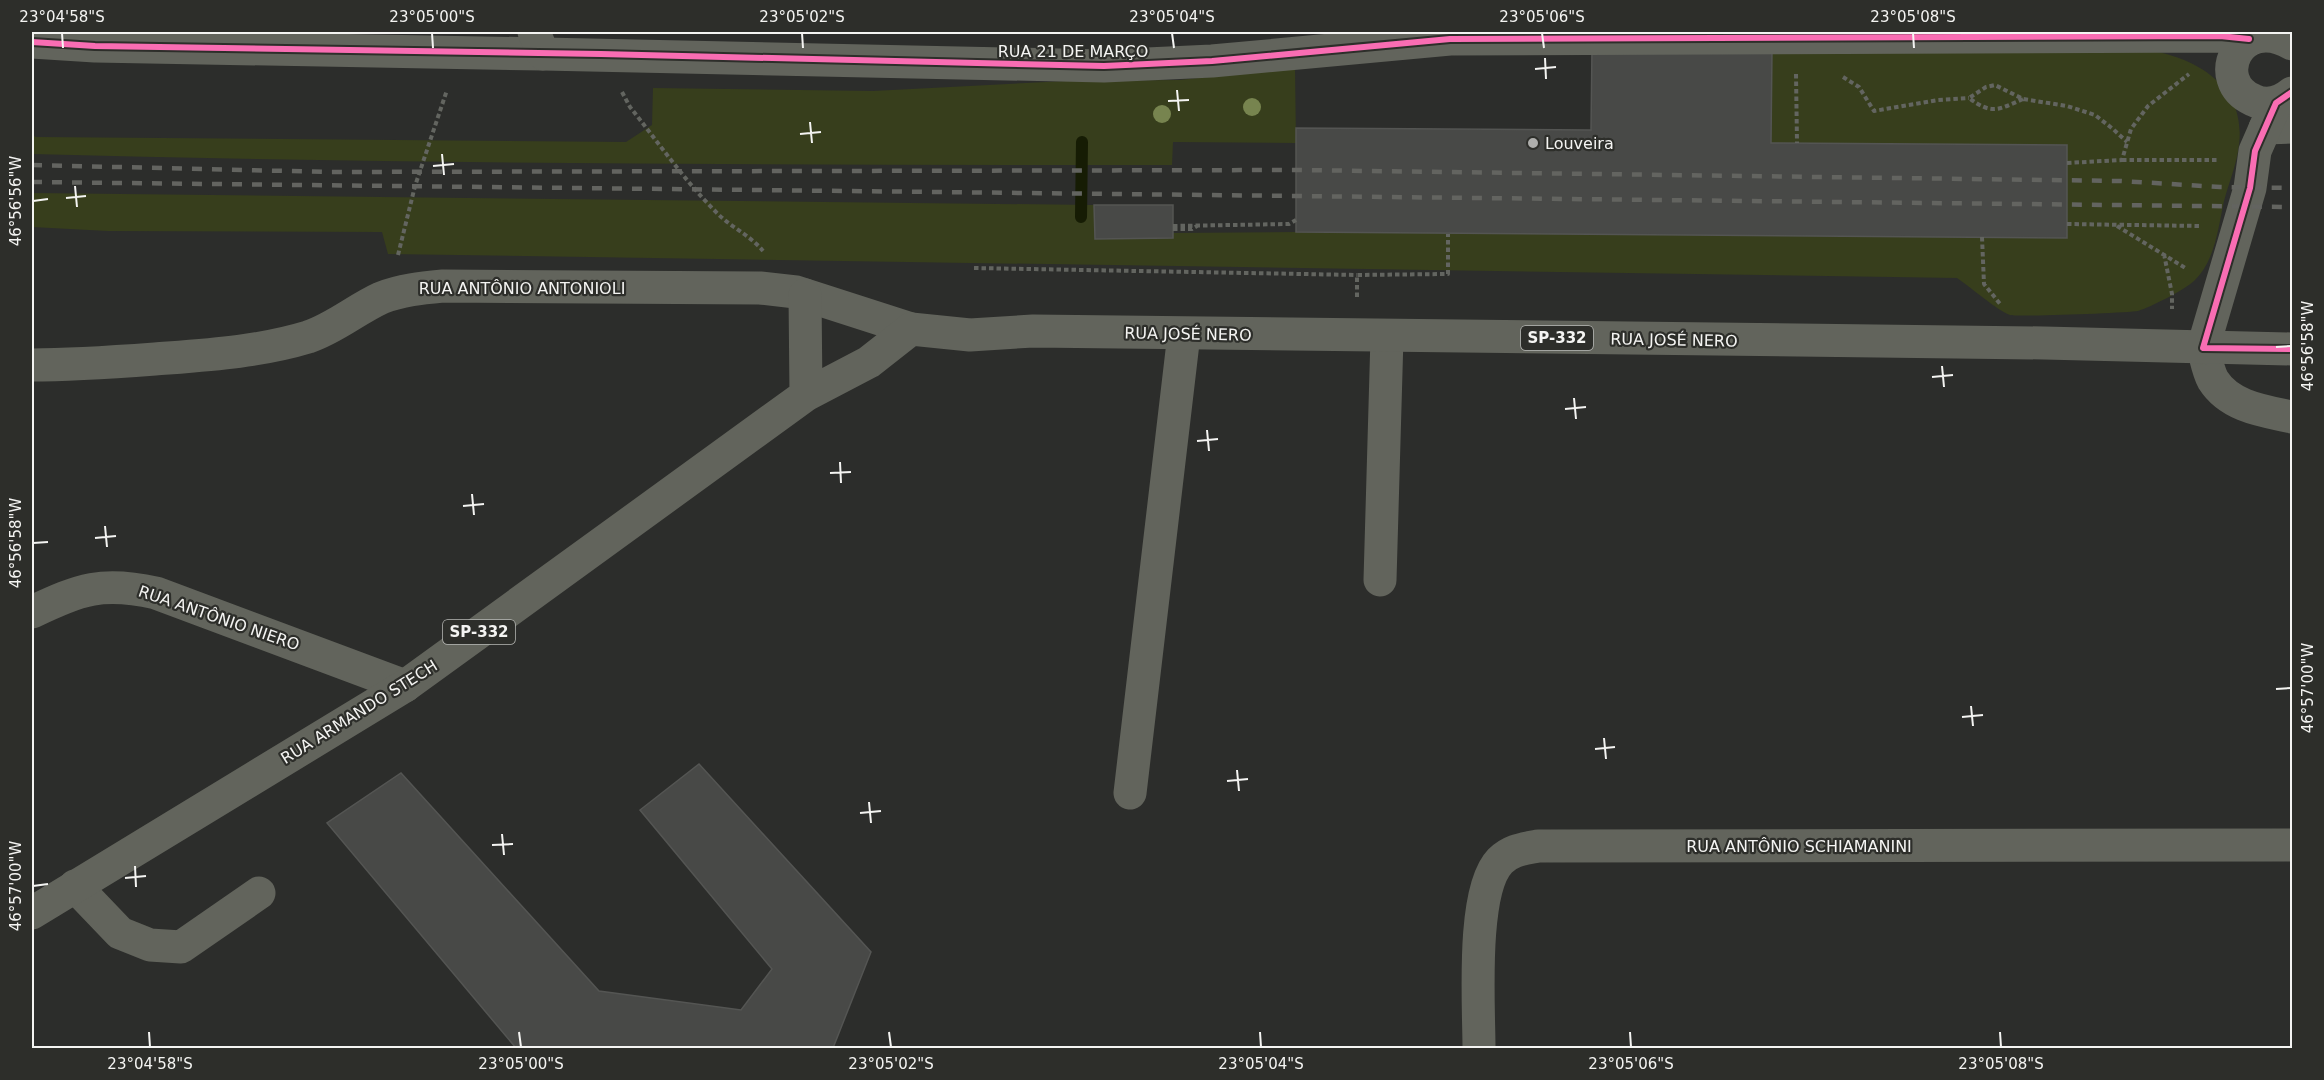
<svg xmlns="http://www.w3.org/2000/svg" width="2324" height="1080" font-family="'DejaVu Sans',sans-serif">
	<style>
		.green { fill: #373e1c }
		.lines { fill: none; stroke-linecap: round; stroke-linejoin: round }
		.stream { stroke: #161c04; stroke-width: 12 }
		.building { fill: #484947; stroke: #545553; stroke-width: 1.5 }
		.path { stroke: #636560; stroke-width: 4; stroke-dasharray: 4.5 3; stroke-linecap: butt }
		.minor { stroke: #62645c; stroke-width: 33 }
		.major { stroke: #62645c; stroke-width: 33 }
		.rail { stroke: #636460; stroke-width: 4.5; stroke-dasharray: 10 10; stroke-linecap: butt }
		.cycleway-casing { stroke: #2d2e2a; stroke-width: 10 }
		.cycleway { stroke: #f96db3; stroke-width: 6 }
		.tree { fill: #77844f }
		.ticks { fill: none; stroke: #f4f4f2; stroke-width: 2 }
		.poi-dot { fill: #aeaeac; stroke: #2d2e2a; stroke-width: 2 }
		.labels { text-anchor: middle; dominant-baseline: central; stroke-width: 4.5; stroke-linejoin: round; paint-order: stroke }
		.shield { fill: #2d2e2a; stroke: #b8b9b6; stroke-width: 1.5 }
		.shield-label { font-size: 15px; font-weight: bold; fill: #f4f4f2 }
		.street-label { font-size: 16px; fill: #f4f4f2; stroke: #2d2e2a }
		.poi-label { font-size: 16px; fill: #f4f4f2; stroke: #2d2e2a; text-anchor: start }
		.neatline { fill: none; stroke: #f4f4f2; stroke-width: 2 }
		.ticks-label { font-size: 15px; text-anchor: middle; fill: #f4f4f2 }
	</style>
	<rect width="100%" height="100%" fill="#2c2d2b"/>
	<path class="green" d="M 1772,49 L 2153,51 C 2201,60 2246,89 2239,144 C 2237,164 2229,182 2224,201 C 2218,229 2215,261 2194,281 C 2184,290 2151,307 2138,311 C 2127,313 2017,317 2010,315 C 1998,311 1969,286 1957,278 L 388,254 L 382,232 L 108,231 L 32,227 L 32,193 L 1094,205 L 1095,239 L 1173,238 L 1173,233 L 1296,232 L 2066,238 L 2067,145 L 1771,143 Z
		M 1295,68 L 1296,143 L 1173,142 L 1172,165 C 792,165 412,164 32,154 L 32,135 L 36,137 L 626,142 L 652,125 L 653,88 L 873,91 L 1066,81 L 1179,80 Z"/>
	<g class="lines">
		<path class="stream" d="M 1081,217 L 1082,142"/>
	</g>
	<path class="building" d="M 1592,48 L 1772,49 L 1771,143 L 2067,145 L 2067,238 L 1296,232 L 1296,128 L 1591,130 Z
		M 1094,205 L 1173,205 L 1173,238 L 1095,239 Z
		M 699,764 L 871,952 L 833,1048 L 516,1048 L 327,823 L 401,773 L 599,991 L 741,1010 L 772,969 L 640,810 Z"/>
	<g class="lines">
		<path class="path" d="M 1796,74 L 1797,143
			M 1843,77 L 1859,87 L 1874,111 L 1938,100 L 1969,98
			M 622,92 L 630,107 C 658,142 684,180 716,212 C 730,227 750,235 763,251
			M 2023,99 C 1998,110 1992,115 1969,98 L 1986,87 L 1995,85 L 2023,99 L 2067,106 L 2095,115 L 2113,129 L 2127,142
			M 2122,160 L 2217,160
			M 2067,163 L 2122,160 L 2131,129 L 2148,106 L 2189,74
			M 2067,224 L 2201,226
			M 1173,226 L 1289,224 L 1296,220
			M 2117,226 L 2187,269
			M 1173,229 L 1192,229 L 1197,226
			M 1982,237 L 1984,284 L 2001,305
			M 2164,254 L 2172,294 L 2172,309
			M 398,255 L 415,186 L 447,90
			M 974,268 L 1357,275
			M 1357,297 L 1357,275 L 1448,274 L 1448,234"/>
		<path class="minor" d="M 32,42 L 95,46 L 543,54
			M 2265,128 L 2292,127
			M 2203,348 C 2206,358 2208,371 2213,380 C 2230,407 2264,411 2292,417
			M 32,365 C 73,365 114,362 155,359 C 206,355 259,352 308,337 C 335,328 355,310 381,298 C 401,290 422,288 443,286 L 760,288 L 796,292 L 911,329
			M 1380,580 L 1387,337
			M 32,612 C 81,589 102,581 156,593 L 405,686
			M 1130,793 L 1184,334
			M 75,886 L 120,933 L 150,945 L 181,947 L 259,893
			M 1479,1048 C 1479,1007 1471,891 1500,861 C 1511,850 1523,849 1538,846 L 2292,845"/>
		<path class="major" d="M 534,32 L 543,54 L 1104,66 L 1212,61 L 1450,39 L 2220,36 L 2249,39
			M 2292,93 C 2280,103 2267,107 2253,100 C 2209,81 2239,13 2292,44
			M 805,295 L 806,395
			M 2203,348 L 2250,188 L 2255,151 L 2276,103
			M 32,913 L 405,686 L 806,395 L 869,362 L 911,329 L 970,335 L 1033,331 L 2044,343 L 2292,349"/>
		<path class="rail" d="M 32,165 L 330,172 L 1296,170 L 2121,181 L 2220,187 L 2292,188
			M 32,182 L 2292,207"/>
		<g class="cycleway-casing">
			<path id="cycleway" d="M 32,42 L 95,46 L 601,54 L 1104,66 L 1212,61 L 1450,39 L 2220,36 L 2249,39
				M 2292,92 L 2276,103 L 2255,151 L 2250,188 L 2203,348 L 2292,349"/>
		</g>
		<use href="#cycleway" class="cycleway"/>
	</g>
	<g class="tree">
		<circle cx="1252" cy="107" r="9"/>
		<circle cx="1162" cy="114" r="9"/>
	</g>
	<path class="ticks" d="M 62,33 L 63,48M 432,33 L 433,48M 802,33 L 803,48M 1172,33 L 1174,48M 1542,33 L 1544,48M 1913,33 L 1914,48M 1545,58 L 1546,79M 1535,69 L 1556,67M 1177,90 L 1179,111M 1168,101 L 1189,100M 810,122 L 812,143M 800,134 L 821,132M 442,154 L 444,175M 433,166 L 454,164M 75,186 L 77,207M 66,198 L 86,196M 33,201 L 48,199M 2276,347 L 2291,346M 1942,366 L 1944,387M 1932,377 L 1953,375M 1574,398 L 1576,419M 1565,409 L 1586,407M 1207,430 L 1209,451M 1197,441 L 1218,439M 840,462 L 841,483M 830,473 L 851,472M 472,494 L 474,515M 463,506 L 484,504M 105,526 L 107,547M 95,538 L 116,536M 33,543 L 48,542M 2276,689 L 2291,688M 1971,706 L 1973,726M 1962,717 L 1983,715M 1604,738 L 1606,759M 1595,749 L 1615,747M 1237,770 L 1239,791M 1227,781 L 1248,779M 869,802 L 871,823M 860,813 L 881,811M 502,834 L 504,855M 492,845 L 513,844M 135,866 L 136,887M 125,878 L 146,876M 33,886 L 48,884M 149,1032 L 150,1047M 519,1032 L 521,1047M 889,1032 L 891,1047M 1260,1032 L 1261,1047M 1630,1032 L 1631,1047M 2000,1032 L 2001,1047"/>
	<circle class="poi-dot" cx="1533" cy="143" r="6"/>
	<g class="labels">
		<g class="shield">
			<rect x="1521" y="326" width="72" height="24" rx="4.5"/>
			<rect x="443" y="620" width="72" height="24" rx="4.5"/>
		</g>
		<g class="shield-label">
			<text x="1557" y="338">SP-332</text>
			<text x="479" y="632">SP-332</text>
		</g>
		<g class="street-label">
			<text x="1073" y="51">RUA 21 DE MARÇO</text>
			<text x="522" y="288">RUA ANTÔNIO ANTONIOLI</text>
			<text transform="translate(1188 334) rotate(1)">RUA JOSÉ NERO</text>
			<text transform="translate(1674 340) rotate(1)">RUA JOSÉ NERO</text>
			<text transform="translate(219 618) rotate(19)">RUA ANTÔNIO NIERO</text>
			<text transform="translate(359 712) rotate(-32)">RUA ARMANDO STECH</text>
			<text x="1799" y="846">RUA ANTÔNIO SCHIAMANINI</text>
		</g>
		<g class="poi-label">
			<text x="1545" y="143">Louveira</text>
		</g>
	</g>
	<rect width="2324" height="1080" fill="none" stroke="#2d2e2a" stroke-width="66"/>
	<rect x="33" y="33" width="2258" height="1014" class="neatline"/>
	<g class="ticks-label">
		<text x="62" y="22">23°04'58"S</text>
		<text x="432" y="22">23°05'00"S</text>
		<text x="802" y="22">23°05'02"S</text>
		<text x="1172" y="22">23°05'04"S</text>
		<text x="1542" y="22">23°05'06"S</text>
		<text x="1913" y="22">23°05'08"S</text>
		<text transform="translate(16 201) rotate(-90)" y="5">46°56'56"W</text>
		<text transform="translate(2308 346) rotate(-90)" y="5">46°56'58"W</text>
		<text transform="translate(16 543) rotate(-90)" y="5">46°56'58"W</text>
		<text transform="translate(2308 688) rotate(-90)" y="5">46°57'00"W</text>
		<text transform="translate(16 886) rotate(-90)" y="5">46°57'00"W</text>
		<text x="150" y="1069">23°04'58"S</text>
		<text x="521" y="1069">23°05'00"S</text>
		<text x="891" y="1069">23°05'02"S</text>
		<text x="1261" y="1069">23°05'04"S</text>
		<text x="1631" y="1069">23°05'06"S</text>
		<text x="2001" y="1069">23°05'08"S</text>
	</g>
</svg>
